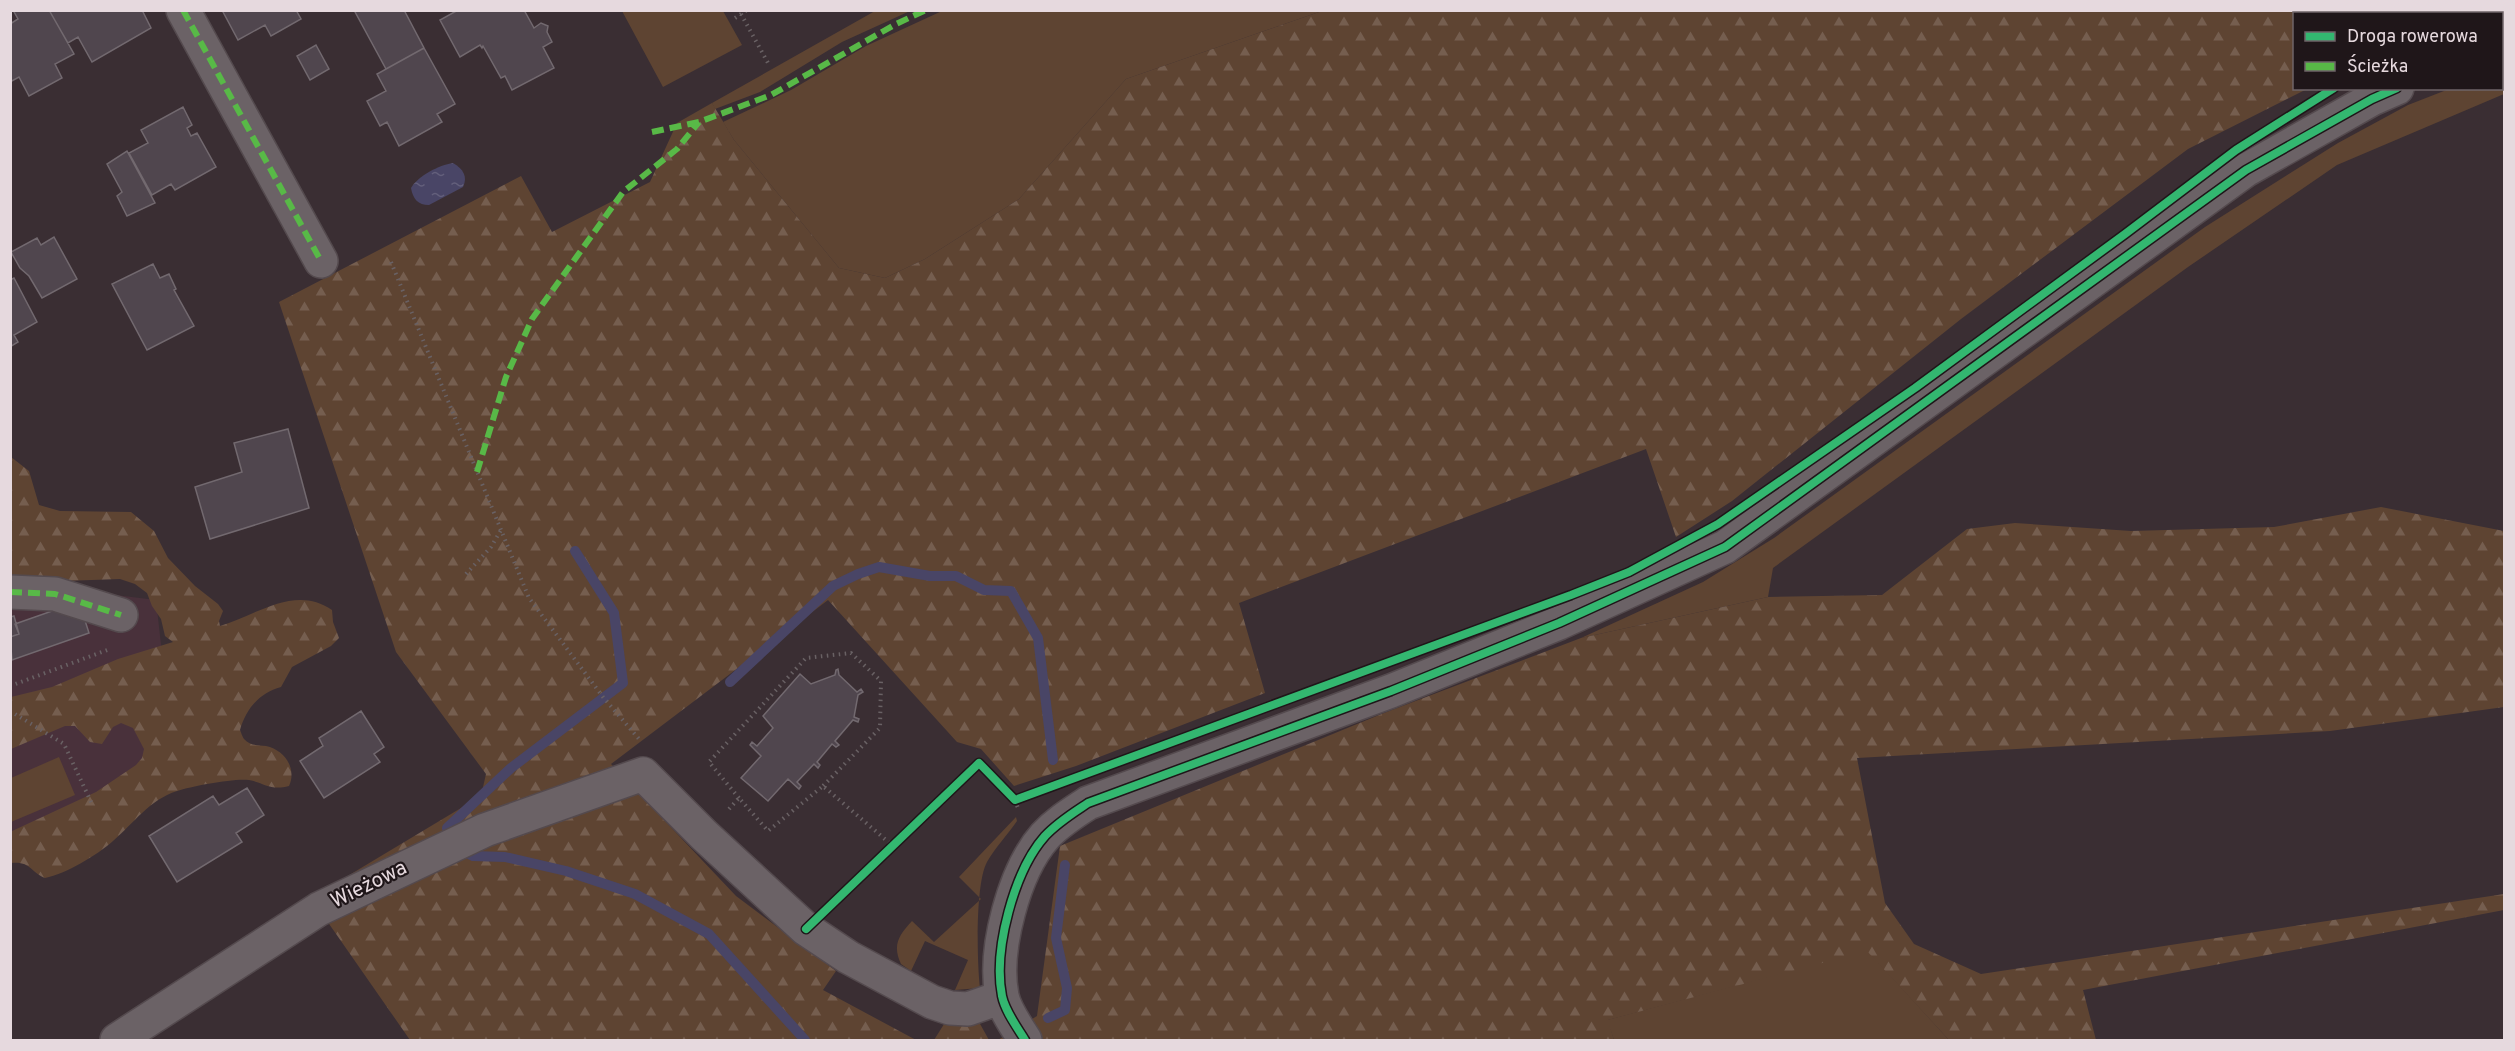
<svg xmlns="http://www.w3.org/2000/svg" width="2515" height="1051" font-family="Overpass,sans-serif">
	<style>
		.built { fill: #49313b }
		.green { fill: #5e4432 }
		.forest { fill: url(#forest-firs) }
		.water { fill: url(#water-ripples) }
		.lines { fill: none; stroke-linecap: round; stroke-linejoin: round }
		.stream { stroke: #494566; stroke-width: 10 }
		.building { fill: #50464e; stroke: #72696f; stroke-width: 1.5 }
		.street-casing { stroke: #544a4e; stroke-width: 36 }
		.path { stroke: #696164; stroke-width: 4; stroke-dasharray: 1.5 4.5; stroke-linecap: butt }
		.street { stroke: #6b6266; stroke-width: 33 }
		.quiet { stroke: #58b947; stroke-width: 6; stroke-dasharray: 12 6; stroke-linecap: butt }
		.cycleway-casing { stroke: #1f1619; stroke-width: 11 }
		.cycleway { stroke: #33b770; stroke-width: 8 }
		.labels { text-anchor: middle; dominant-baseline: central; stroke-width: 4.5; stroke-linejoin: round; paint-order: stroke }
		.street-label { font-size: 21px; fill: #e6d9de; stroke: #1f1619 }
	</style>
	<defs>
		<pattern id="forest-firs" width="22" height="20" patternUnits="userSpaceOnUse" patternTransform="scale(1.5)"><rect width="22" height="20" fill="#5e4432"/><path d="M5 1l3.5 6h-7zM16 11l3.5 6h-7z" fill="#755e4f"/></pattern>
		<pattern id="water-ripples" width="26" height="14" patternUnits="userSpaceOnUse" patternTransform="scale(1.5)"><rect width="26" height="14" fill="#494566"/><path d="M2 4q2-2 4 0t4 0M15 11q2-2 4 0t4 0" fill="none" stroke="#635f7b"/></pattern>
	</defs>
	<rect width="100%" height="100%" fill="#3a2e33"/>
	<path class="built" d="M 11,582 L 156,600 L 175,769 L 11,839 Z"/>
	<path class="green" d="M 622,11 L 723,11 L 742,45 L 663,87 Z
		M 875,11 L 910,11 L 842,42 L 760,92 L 715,109 L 712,103 Z
		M 942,11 L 1322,11 L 1126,79 L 1019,199 L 925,259 L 885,278 L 839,268 L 734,140 L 723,122 L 791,90 L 866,46 Z
		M 2504,66 L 2504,94 L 2337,165 L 2188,267 L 1773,568 L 1768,597 L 1581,638 L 1703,582 L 1774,538 L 2205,227 L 2338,143 L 2408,105 L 2449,89 L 2502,88 L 2502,68 Z
		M 59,757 L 75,795 L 11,822 L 11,778 Z
		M 1016,817 L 1017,821 C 1008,834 995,848 987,862 C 975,884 977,963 980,988 L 955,990 L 968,960 L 925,941 L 911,971 L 901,964 C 892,945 899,935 912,921 L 934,942 L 981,899 L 959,877 Z
		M 1867,950 L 1949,1040 L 1614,1040 L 1607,1020 Z"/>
	<path class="forest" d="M 1322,11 L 2461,11 L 2455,14 L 2294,14 L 2294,88 L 2307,89 L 2188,149 L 1961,319 L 1732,501 L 1676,537 L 1646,449 L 1239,603 L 1265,693 L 1076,766 L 1014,786 L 981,749 L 957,742 L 828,600 L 611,764 L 736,896 L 836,971 L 823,990 L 916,1040 L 410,1040 L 311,898 L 481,796 L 486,774 L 396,652 L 279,302 L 521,176 L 552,232 L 650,182 L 677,123 L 712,103 L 734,140 L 839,268 L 885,278 L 925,259 L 1019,199 L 1126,79 Z
		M 11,457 L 29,471 L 39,505 L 60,511 L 131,512 L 154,531 L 168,558 L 195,586 L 218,604 L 223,611 L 219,621 L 220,626 C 257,615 295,584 332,610 L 333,622 L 339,638 L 331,646 L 292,667 L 281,687 C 259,693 246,709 240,730 C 240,730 243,738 244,739 C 250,746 258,745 266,746 C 285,750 297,769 289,786 C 270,791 265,783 249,780 C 234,778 192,786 177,791 C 149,800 134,823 113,841 C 97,855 66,874 45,878 C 30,872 31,861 11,863 L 10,832 L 96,792 L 136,765 L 142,758 L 144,749 L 133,728 L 121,723 L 113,727 L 102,744 L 90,742 L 75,726 L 65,726 L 11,749 L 11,697 L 52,687 L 118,659 L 173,642 L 165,636 L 161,619 L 152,606 L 147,593 L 135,584 L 120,579 L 34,582 L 11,575 Z
		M 2381,507 L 2504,531 L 2504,707 L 2330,731 L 1857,758 L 1885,903 L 1914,944 L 1981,974 L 2504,894 L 2504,910 L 2083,990 L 2096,1040 L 1949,1040 L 1867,951 L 1608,1020 L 1614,1040 L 998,1040 L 1037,1016 L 1060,846 L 1384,713 L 1581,638 L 1768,597 L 1882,595 L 1967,529 L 2015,523 L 2131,531 L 2274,527 Z
		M 975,1015 L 989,1040 L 934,1040 L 946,1021 Z"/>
	<path class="water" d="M 453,163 C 463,169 468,176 463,187 L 429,205 C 418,205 413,199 411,188 C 418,176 439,165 453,163 Z"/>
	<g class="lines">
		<path class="stream" d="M 575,551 L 614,613 L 623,683 L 511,768 L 447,828 L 451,845 L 473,856 L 505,857 L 566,871 L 635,894 L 709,934 L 805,1040
			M 730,682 L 833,586 L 858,574 L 879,567 L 930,576 L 956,576 L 984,590 L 1011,591 L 1038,638 L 1053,760
			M 1048,1018 L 1065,1010 L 1067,988 L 1056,938 L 1065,865"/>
	</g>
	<path class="building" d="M 13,10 L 49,10 L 74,54 L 55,64 L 62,78 L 29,96 L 19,77 L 10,82 L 10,24 L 18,19 Z
		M 49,10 L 142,10 L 151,28 L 92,62 L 78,37 L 68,43 Z
		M 222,10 L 296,10 L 301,19 L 271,36 L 265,25 L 238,40 Z
		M 354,10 L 404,10 L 424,48 L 386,69 Z
		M 458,10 L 524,10 L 534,28 L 541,23 L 548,26 L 547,32 L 552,42 L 543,47 L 554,68 L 512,90 L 505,76 L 501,78 L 483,46 L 482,48 L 480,45 L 460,57 L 440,20 Z
		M 316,45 L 329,69 L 310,80 L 297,56 Z
		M 424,48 L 455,104 L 437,114 L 442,122 L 399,146 L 387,122 L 380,126 L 367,101 L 386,91 L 377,74 Z
		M 183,107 L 192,125 L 187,128 L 191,136 L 197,133 L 216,167 L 175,190 L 171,184 L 152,195 L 129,153 L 148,143 L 141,130 Z
		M 127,151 L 155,203 L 127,216 L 117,196 L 122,192 L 107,164 Z
		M 54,237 L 77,279 L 42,298 L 29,276 L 20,268 L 11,252 L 37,238 L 41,245 Z
		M 153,264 L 160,278 L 169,274 L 176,289 L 174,290 L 194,326 L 147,350 L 112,284 Z
		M 14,278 L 37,322 L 14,335 L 18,342 L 10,347 L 10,280 Z
		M 288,429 L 309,508 L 210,539 L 195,487 L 242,472 L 234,443 Z
		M 69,605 L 82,611 L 89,633 L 12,660 L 10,637 L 19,634 L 15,624 Z
		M 14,616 L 19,634 L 10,637 L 10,617 Z
		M 838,669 L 839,675 L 857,692 L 861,689 L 863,692 L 858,695 L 854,717 L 859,719 L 858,722 L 853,720 L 835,741 L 839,745 L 836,747 L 832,744 L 817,762 L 820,765 L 818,768 L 814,764 L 797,782 L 801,786 L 799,789 L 788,779 L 768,801 L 741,778 L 761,756 L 750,745 L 752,742 L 757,746 L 773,728 L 763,716 L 800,674 L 811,684 L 835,675 L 836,670 Z
		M 361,711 L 384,747 L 374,754 L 380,762 L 324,798 L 300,761 L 323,746 L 319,738 Z
		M 247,788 L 264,815 L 236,833 L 242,842 L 177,882 L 149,836 L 213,796 L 219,805 Z"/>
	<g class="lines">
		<g class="street-casing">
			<path id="street" d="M 183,10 L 321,261
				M 2502,45 L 2504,44
				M 10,592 L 55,594 L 121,615
				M 117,1040 L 319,909 L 485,830 L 643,774 L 704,835 L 806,929 L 848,957 L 932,1002 L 950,1008 L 968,1009 L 1002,997
				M 1025,1040 C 1017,1027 1005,1011 1002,996 C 993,950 1014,871 1045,836 C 1058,822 1073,813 1088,803 L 1391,691 L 1559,623 L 1725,547 L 2246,170 L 2372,99 L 2397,88"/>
		</g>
		<path class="path" d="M 741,14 L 768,63
			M 735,18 L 747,10
			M 391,262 L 529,598 L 603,697 L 639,739
			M 466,574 L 491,547 L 501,530
			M 10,686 L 110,649
			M 10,711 L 64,744 L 92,804
			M 739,798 L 709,762 L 806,658 L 851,653 L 881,681 L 880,728 L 823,786
			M 1015,800 L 1019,811
			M 729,809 L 739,798 L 768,831 L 823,786 L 893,846"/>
		<use href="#street" class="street"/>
		<path class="quiet" d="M 183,10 L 321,261
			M 2502,20 L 2504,19
			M 652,132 L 699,122 L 771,95 L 896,24 L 926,10
			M 477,472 L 506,377 L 532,319 L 623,192 L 677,149 L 699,122
			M 10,592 L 55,594 L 121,615"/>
		<g class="cycleway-casing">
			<path id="cycleway" d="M 806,929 L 979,763 L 1015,800 L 1571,595 L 1629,572 L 1718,524 L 1915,388 L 2125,234 L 2236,150 L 2334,88
				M 1025,1040 C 1017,1027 1005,1011 1002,996 C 993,950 1014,871 1045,836 C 1058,822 1073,813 1088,803 L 1391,691 L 1559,623 L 1725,547 L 2246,170 L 2372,99 L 2397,88"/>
		</g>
		<use href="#cycleway" class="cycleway"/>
	</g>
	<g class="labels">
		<g class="street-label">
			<text transform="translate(369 885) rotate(-26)">Wieżowa</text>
		</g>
	</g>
	<rect width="2515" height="1051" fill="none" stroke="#e6d9de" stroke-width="24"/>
	<rect x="2293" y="12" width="210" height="78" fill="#1f1619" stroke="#6f6468" stroke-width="1.5"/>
	<rect x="2305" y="32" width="30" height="9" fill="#33b770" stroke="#6f6468" stroke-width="1.5"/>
	<text x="2347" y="42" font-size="18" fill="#e6d9de">Droga rowerowa</text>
	<rect x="2305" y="62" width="30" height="9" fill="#58b947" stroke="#6f6468" stroke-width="1.5"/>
	<text x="2347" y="72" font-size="18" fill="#e6d9de">Ścieżka</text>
</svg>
